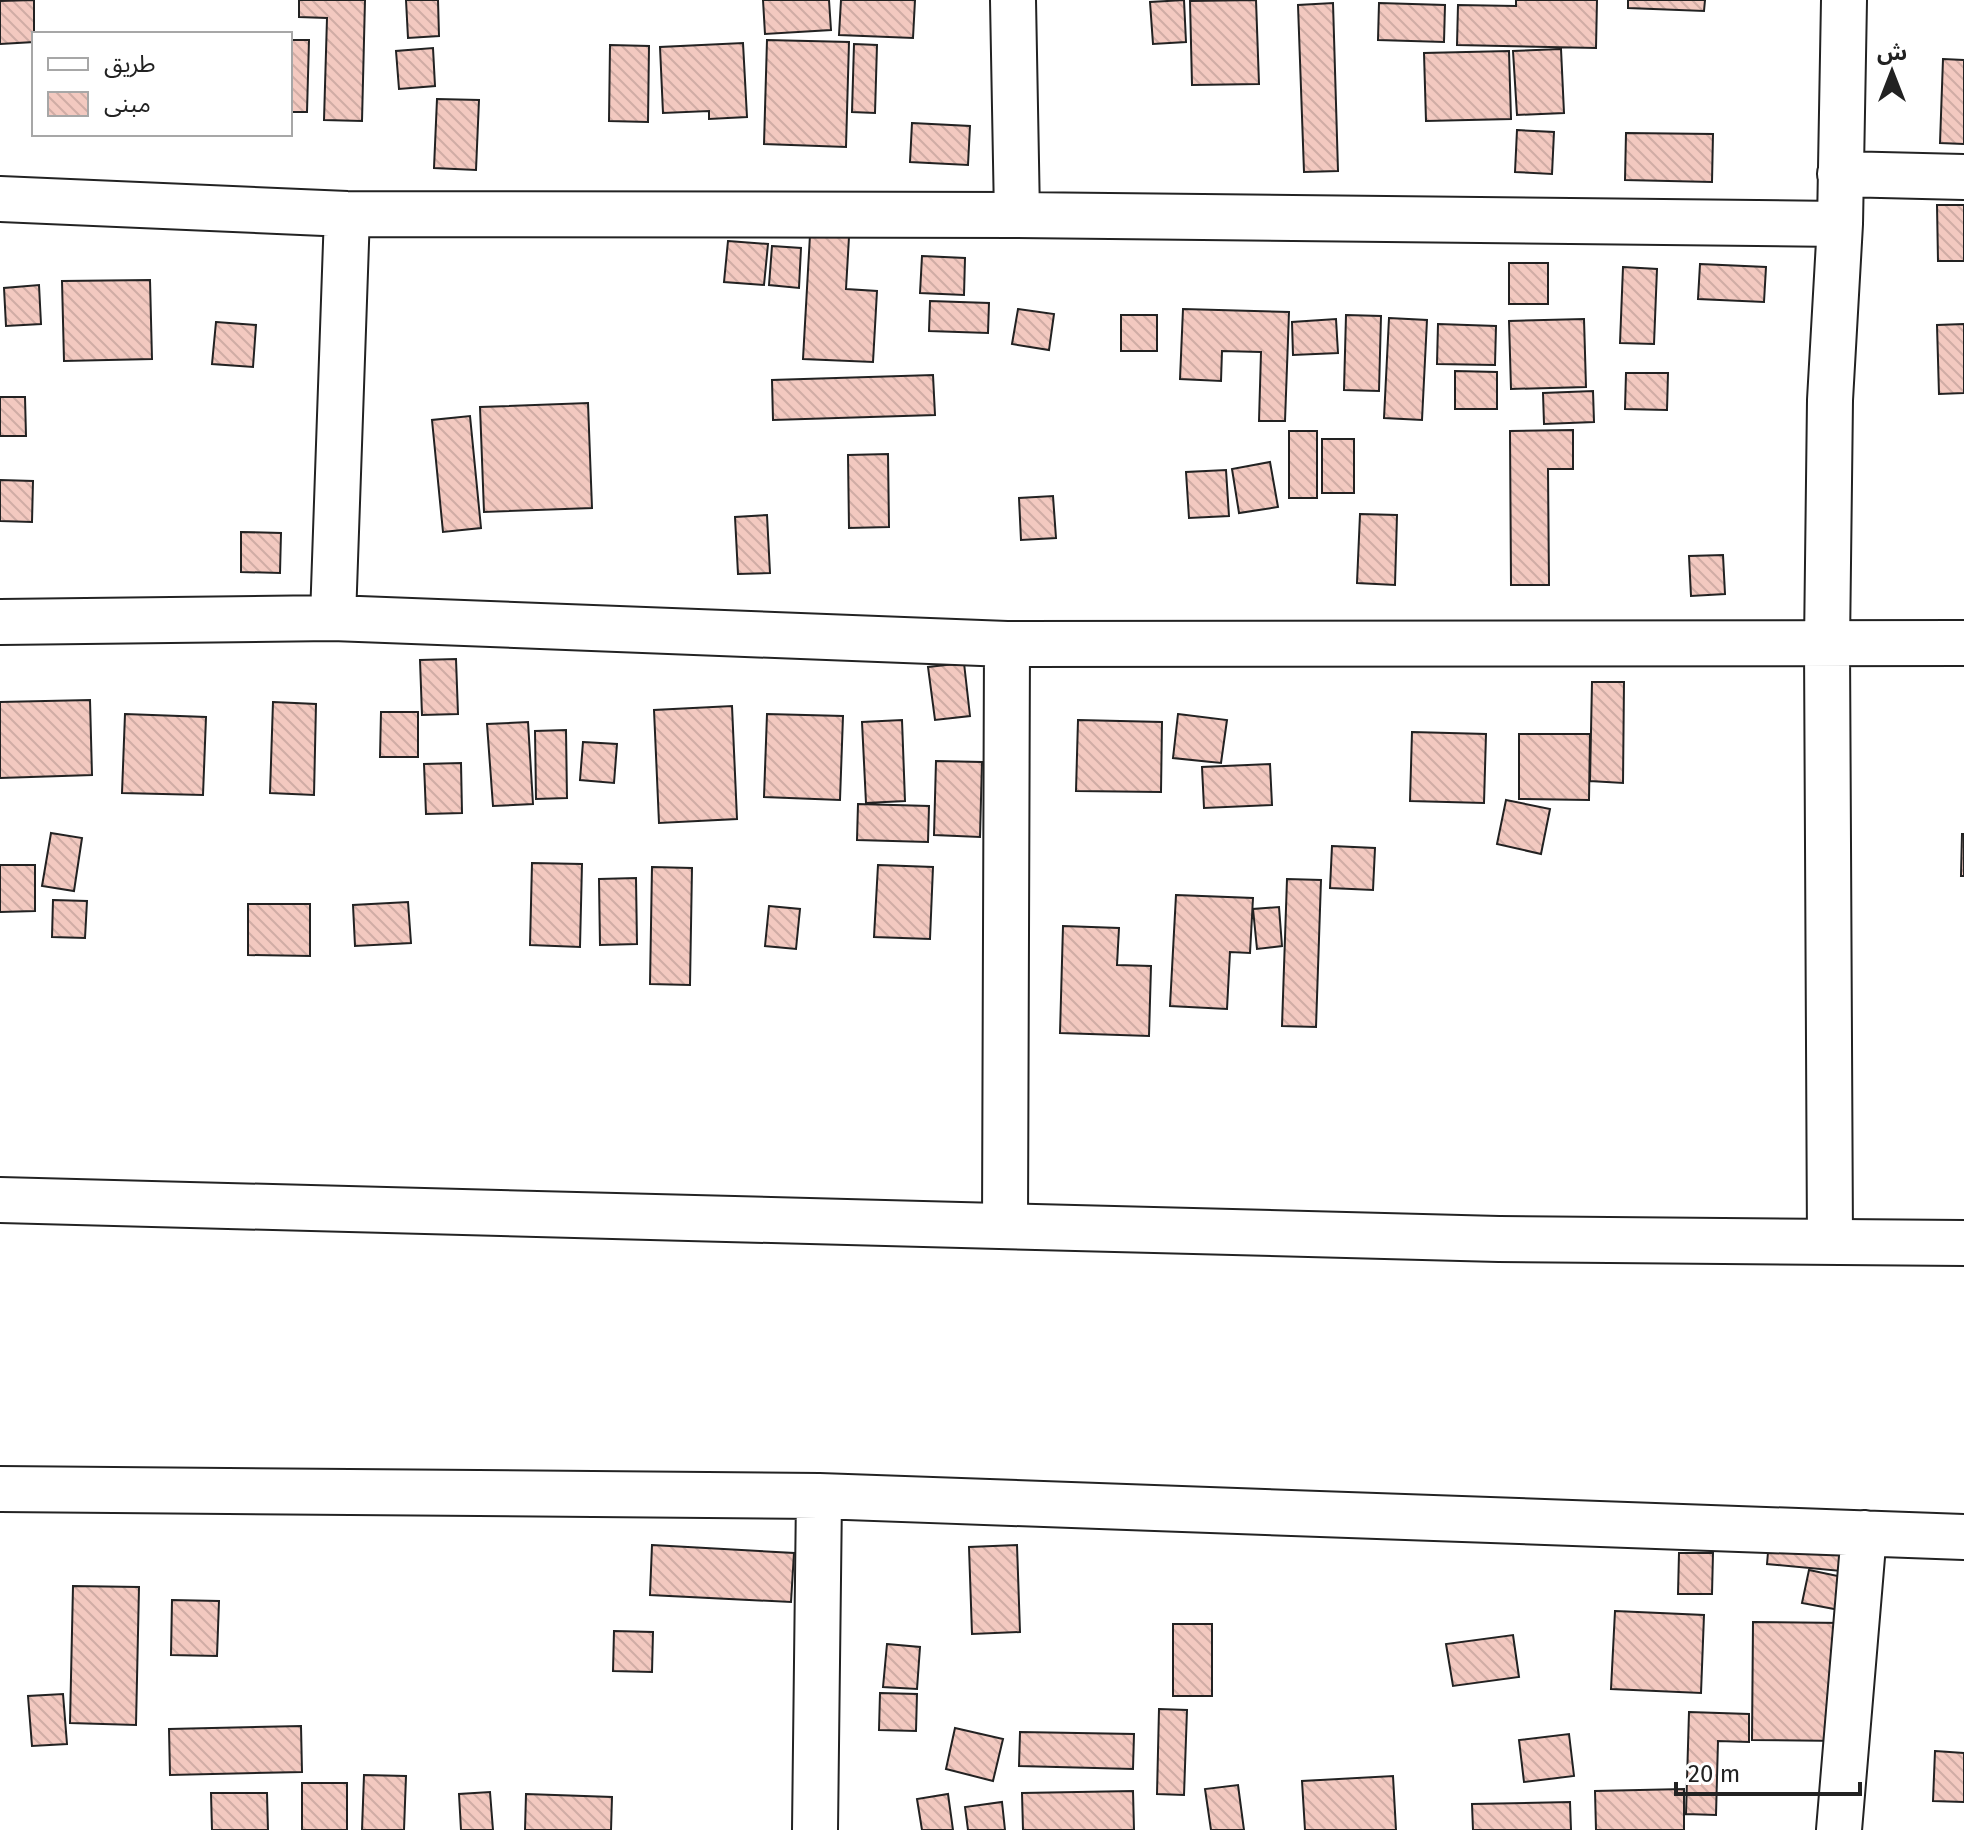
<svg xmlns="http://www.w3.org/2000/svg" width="1964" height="1830" font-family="'Fira Sans','Noto Sans Arabic',sans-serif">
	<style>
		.building { fill: url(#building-back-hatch); stroke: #222; stroke-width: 2 }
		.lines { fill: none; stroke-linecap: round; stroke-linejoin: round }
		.minor-casing { stroke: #222; stroke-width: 48 }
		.tertiary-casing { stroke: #222; stroke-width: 48 }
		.minor { stroke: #fff; stroke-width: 44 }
		.tertiary { stroke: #fff; stroke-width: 44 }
	</style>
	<defs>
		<pattern id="building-back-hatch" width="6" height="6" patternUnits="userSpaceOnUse" patternTransform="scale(2)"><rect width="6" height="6" fill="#f3c9c0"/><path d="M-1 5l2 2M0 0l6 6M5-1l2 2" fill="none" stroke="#d0aca5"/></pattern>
	</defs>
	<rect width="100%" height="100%" fill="#fff"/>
	<path class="building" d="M 34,0 L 34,42 L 0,44 L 0,1 Z
		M 299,0 L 365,0 L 362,121 L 324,120 L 327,18 L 299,17 Z
		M 406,0 L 438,0 L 439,36 L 408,38 Z
		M 763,0 L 829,0 L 831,30 L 765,34 Z
		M 841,0 L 915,0 L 913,38 L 839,35 Z
		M 1184,0 L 1186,42 L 1153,44 L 1150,2 Z
		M 1256,0 L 1259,84 L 1192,85 L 1190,1 Z
		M 1516,0 L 1597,0 L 1596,48 L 1457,45 L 1458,5 L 1516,6 Z
		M 1628,0 L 1705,0 L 1704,11 L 1628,8 Z
		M 1333,3 L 1338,171 L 1304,172 L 1298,5 Z
		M 1379,3 L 1445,5 L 1444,42 L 1378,40 Z
		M 290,40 L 309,40 L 307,112 L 290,112 Z
		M 767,40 L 849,42 L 846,147 L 764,144 Z
		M 743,43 L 747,117 L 709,119 L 709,111 L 663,113 L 660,47 Z
		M 854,44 L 877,45 L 875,113 L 852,112 Z
		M 610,45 L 649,46 L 648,122 L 609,121 Z
		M 433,48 L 435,86 L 399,89 L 396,51 Z
		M 1561,49 L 1564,113 L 1517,115 L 1513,51 Z
		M 1509,51 L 1511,119 L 1426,121 L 1424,53 Z
		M 1943,59 L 1964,60 L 1964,144 L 1940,143 Z
		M 437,99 L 479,100 L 476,170 L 434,168 Z
		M 912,123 L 970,126 L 968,165 L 910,162 Z
		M 1517,130 L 1554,132 L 1552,174 L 1515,172 Z
		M 1626,133 L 1713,134 L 1712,182 L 1625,180 Z
		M 1937,205 L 1964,205 L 1964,261 L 1938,261 Z
		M 810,235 L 849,237 L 846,289 L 877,291 L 873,362 L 803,359 Z
		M 728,241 L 768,244 L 764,285 L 724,282 Z
		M 772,246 L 801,248 L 799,288 L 769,285 Z
		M 922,256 L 965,258 L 964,295 L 920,293 Z
		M 1509,263 L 1548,263 L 1548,304 L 1509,304 Z
		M 1700,264 L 1766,267 L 1764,302 L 1698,299 Z
		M 1623,267 L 1657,269 L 1654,344 L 1620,343 Z
		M 150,280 L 152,359 L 64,361 L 62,281 Z
		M 39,285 L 41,324 L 6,326 L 4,288 Z
		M 930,301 L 989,303 L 988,333 L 929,331 Z
		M 1018,309 L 1054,314 L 1049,350 L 1012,344 Z
		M 1183,309 L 1289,312 L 1285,421 L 1259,421 L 1261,352 L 1222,351 L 1221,381 L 1180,379 Z
		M 1121,315 L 1157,315 L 1157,351 L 1121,351 Z
		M 1346,315 L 1381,316 L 1379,391 L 1344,390 Z
		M 1389,318 L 1427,320 L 1422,420 L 1384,418 Z
		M 1336,319 L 1338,353 L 1293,355 L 1292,322 Z
		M 1584,319 L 1586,387 L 1511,389 L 1509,321 Z
		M 216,322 L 256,325 L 253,367 L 212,364 Z
		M 1438,324 L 1496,326 L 1495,365 L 1437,364 Z
		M 1964,324 L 1964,393 L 1939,394 L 1937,325 Z
		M 1455,371 L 1497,372 L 1497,409 L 1455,409 Z
		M 1626,373 L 1668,373 L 1667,410 L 1625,409 Z
		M 933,375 L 935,415 L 773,420 L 772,380 Z
		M 1593,391 L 1594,422 L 1544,424 L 1543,393 Z
		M 0,397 L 25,397 L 26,436 L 0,436 Z
		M 588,403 L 592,508 L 484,512 L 480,407 Z
		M 470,416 L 481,528 L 443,532 L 432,420 Z
		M 1573,430 L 1573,469 L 1548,469 L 1549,585 L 1511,585 L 1510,431 Z
		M 1289,431 L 1317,431 L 1317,498 L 1289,498 Z
		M 1322,439 L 1354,439 L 1354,493 L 1322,493 Z
		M 888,454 L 889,527 L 849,528 L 848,455 Z
		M 1270,462 L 1278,507 L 1239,513 L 1232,469 Z
		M 1226,470 L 1229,516 L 1189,518 L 1186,472 Z
		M 0,480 L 33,481 L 32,522 L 0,521 Z
		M 1053,496 L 1056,538 L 1021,540 L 1019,498 Z
		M 1360,514 L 1397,515 L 1395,585 L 1357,583 Z
		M 767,515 L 770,573 L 738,574 L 735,517 Z
		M 241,532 L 281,533 L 280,573 L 241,572 Z
		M 1723,555 L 1725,594 L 1691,596 L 1689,556 Z
		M 456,659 L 458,714 L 422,715 L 420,660 Z
		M 964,663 L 970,716 L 935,720 L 928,667 Z
		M 1592,682 L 1624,682 L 1623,783 L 1590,781 Z
		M 90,700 L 92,775 L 0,778 L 0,702 Z
		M 273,702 L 316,704 L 314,795 L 270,793 Z
		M 732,706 L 737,819 L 659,823 L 654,710 Z
		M 381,712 L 418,712 L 418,757 L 380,757 Z
		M 125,714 L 206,717 L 203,795 L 122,793 Z
		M 767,714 L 843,716 L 840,800 L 764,797 Z
		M 1178,714 L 1227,720 L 1221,763 L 1173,758 Z
		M 902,720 L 905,801 L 866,803 L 862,722 Z
		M 1078,720 L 1162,722 L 1161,792 L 1076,791 Z
		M 528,722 L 533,804 L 493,806 L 487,724 Z
		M 566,730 L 567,798 L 536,799 L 535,731 Z
		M 1412,732 L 1486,734 L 1484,803 L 1410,801 Z
		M 1519,734 L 1590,734 L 1589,800 L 1519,799 Z
		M 583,742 L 617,744 L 614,783 L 580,780 Z
		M 936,761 L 982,762 L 980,837 L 934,835 Z
		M 461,763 L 462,813 L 426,814 L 424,764 Z
		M 1270,764 L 1272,805 L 1204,808 L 1202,767 Z
		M 1506,800 L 1550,809 L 1541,854 L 1497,844 Z
		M 858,804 L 929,806 L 928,842 L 857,840 Z
		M 51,833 L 82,838 L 74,891 L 42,886 Z
		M 1962,834 L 1964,834 L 1964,876 L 1961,876 Z
		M 1332,846 L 1375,848 L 1373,890 L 1330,888 Z
		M 532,863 L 582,864 L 580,947 L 530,945 Z
		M 0,865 L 35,865 L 35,911 L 0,912 Z
		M 878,865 L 933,867 L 930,939 L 874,937 Z
		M 652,867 L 692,868 L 690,985 L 650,984 Z
		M 636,878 L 637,944 L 600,945 L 599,879 Z
		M 1287,879 L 1321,880 L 1316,1027 L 1282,1026 Z
		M 1176,895 L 1253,898 L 1250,953 L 1230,952 L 1227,1009 L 1170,1006 Z
		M 53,900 L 87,901 L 85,938 L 52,937 Z
		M 408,902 L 411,943 L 355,946 L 353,905 Z
		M 248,904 L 310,904 L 310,956 L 248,955 Z
		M 769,906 L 800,909 L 796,949 L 765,946 Z
		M 1279,907 L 1282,946 L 1257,949 L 1253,909 Z
		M 1063,926 L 1119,928 L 1117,965 L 1151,966 L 1149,1036 L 1060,1033 Z
		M 1770,1529 L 1865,1538 L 1862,1573 L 1767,1564 Z
		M 652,1545 L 794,1553 L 791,1602 L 650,1595 Z
		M 1017,1545 L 1020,1632 L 972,1634 L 969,1547 Z
		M 1679,1553 L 1713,1553 L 1712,1594 L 1678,1594 Z
		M 1809,1570 L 1852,1579 L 1845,1611 L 1802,1603 Z
		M 73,1586 L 139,1587 L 136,1725 L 70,1723 Z
		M 172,1600 L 219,1601 L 217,1656 L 171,1655 Z
		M 1615,1611 L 1704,1615 L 1701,1693 L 1611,1689 Z
		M 1753,1622 L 1844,1623 L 1842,1741 L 1752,1740 Z
		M 1173,1624 L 1212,1624 L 1212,1696 L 1173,1696 Z
		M 614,1631 L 653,1632 L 652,1672 L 613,1671 Z
		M 1513,1635 L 1519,1677 L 1453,1686 L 1446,1644 Z
		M 887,1644 L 920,1647 L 917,1689 L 883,1687 Z
		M 880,1693 L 917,1694 L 916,1731 L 879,1730 Z
		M 63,1694 L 67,1744 L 32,1746 L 28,1696 Z
		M 1159,1709 L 1187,1710 L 1184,1795 L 1157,1794 Z
		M 1689,1712 L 1749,1714 L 1749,1742 L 1718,1741 L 1716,1815 L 1686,1814 Z
		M 301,1726 L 302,1772 L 170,1775 L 169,1729 Z
		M 955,1728 L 1003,1739 L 993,1781 L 946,1769 Z
		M 1020,1732 L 1134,1734 L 1133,1769 L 1019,1766 Z
		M 1569,1734 L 1574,1776 L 1524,1782 L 1519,1740 Z
		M 1935,1751 L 1964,1753 L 1964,1802 L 1933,1801 Z
		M 364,1775 L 406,1776 L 404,1830 L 362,1830 Z
		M 1393,1776 L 1396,1830 L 1305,1830 L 1302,1781 Z
		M 302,1783 L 347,1783 L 347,1830 L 302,1830 Z
		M 1238,1785 L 1244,1830 L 1211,1830 L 1205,1789 Z
		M 1684,1789 L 1684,1830 L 1596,1830 L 1595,1791 Z
		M 1133,1791 L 1134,1830 L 1023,1830 L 1022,1793 Z
		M 490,1792 L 493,1830 L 461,1830 L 459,1794 Z
		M 211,1793 L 267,1793 L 268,1830 L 212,1830 Z
		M 526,1794 L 612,1797 L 611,1830 L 525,1830 Z
		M 948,1794 L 953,1830 L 922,1830 L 917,1799 Z
		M 1002,1802 L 1005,1830 L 968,1830 L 965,1807 Z
		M 1570,1802 L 1571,1830 L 1473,1830 L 1472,1804 Z"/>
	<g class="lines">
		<g class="minor-casing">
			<path id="minor" d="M 1013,0 L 1017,215
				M 1840,174 L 1964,177
				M 0,199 L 347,214 L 1017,215 L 1840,224
				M 333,618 L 347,214
				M 0,622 L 333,618 L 1007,644 L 1964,643
				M 1005,1226 L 1007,644
				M 1830,1241 L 1827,645 L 1830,400 L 1840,224 L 1844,0
				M 0,1489 L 819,1496 L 1964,1537
				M 815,1830 L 819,1496
				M 1839,1830 L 1864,1533"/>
		</g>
		<g class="tertiary-casing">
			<path id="tertiary" d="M 0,1200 L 1499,1239 L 1964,1243"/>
		</g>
		<use href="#minor" class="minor"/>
		<use href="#tertiary" class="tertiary"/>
	</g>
	<rect x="32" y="32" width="260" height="104" fill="#ffffff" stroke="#a7a7a7" stroke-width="2"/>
	<rect x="48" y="58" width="40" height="12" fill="#ffffff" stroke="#a7a7a7" stroke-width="2"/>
	<text x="104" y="72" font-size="24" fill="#222222">طريق</text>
	<rect x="48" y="92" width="40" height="24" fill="url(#building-back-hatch)" stroke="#a7a7a7" stroke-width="2"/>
	<text x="104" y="112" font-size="24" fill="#222222">مبنى</text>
	<g transform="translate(1892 72)" stroke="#ffffff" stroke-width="6" paint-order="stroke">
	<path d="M0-6L14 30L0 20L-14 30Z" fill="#222222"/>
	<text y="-12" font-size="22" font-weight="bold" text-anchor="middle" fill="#222222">ش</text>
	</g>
	<path d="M1676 1782v12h184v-12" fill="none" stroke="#222222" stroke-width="4"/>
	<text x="1688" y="1782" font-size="24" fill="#222222" stroke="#ffffff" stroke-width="6" paint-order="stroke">20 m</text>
</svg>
